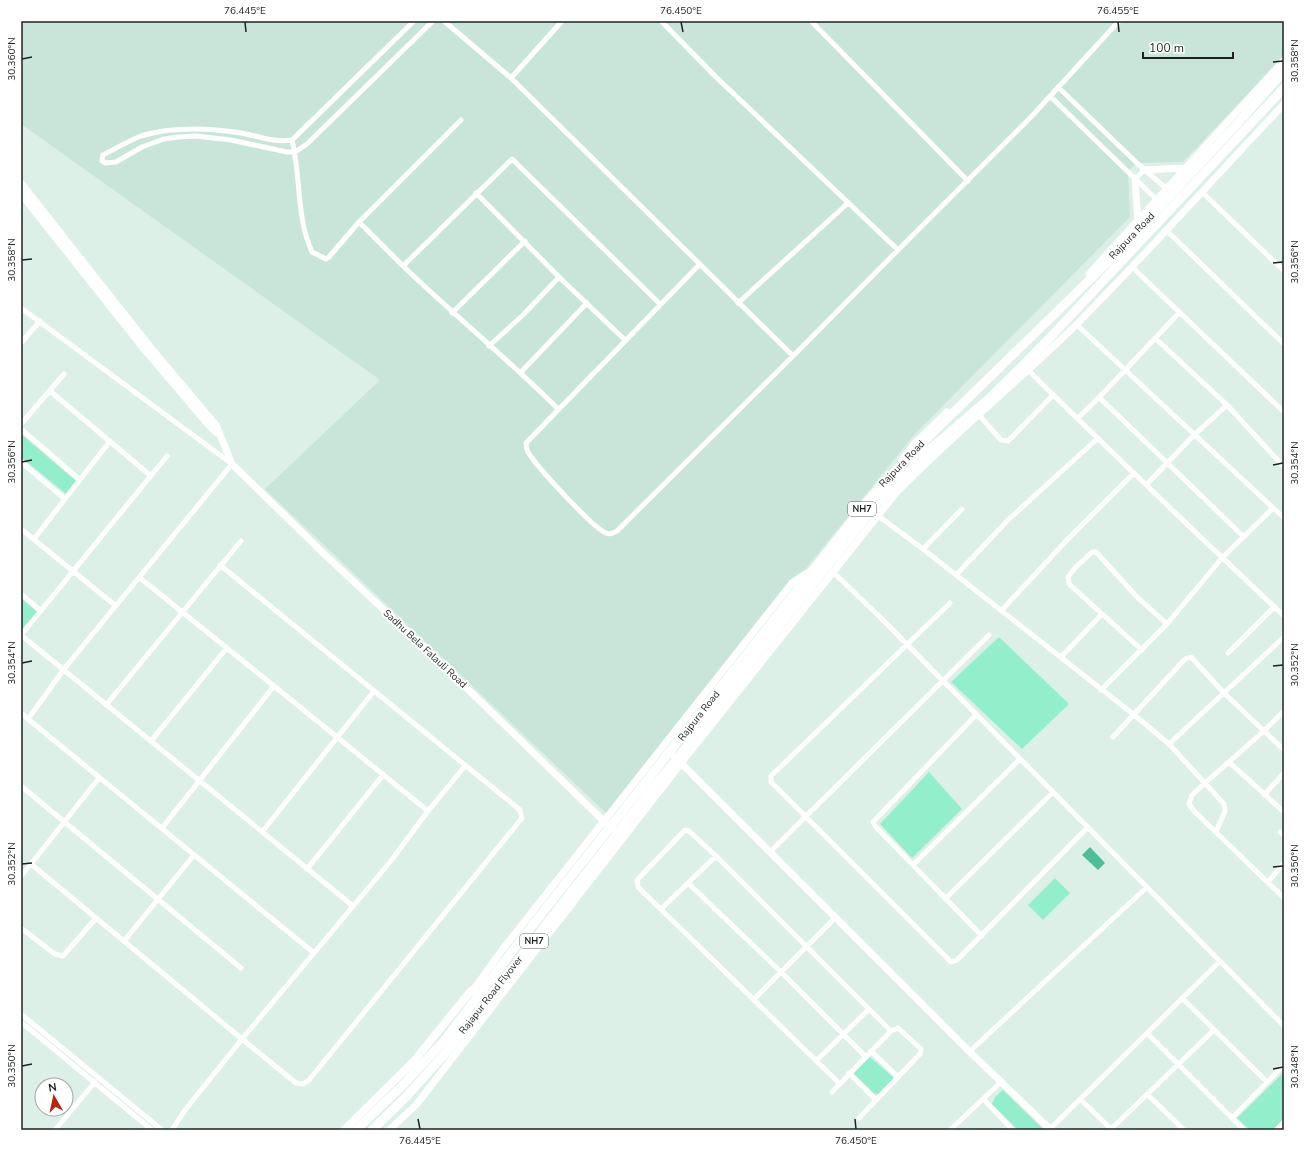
<svg xmlns="http://www.w3.org/2000/svg" width="1305" height="1151" font-family="'Nunito Sans',sans-serif">
	<style>
		.built { fill: #c9e5d9 }
		.green { fill: #93eecc }
		.water { fill: #4ebd98 }
		.lines { fill: none; stroke-linecap: round; stroke-linejoin: round }
		.street { stroke: #fff; stroke-width: 5 }
		.secondary { stroke: #fff; stroke-width: 7 }
		.primary { stroke: #fff; stroke-width: 8 }
		.highway { stroke: #fff; stroke-width: 9 }
		.ticks { fill: none; stroke: #1c2220; stroke-width: 1.5 }
		.labels { text-anchor: middle; dominant-baseline: central; stroke-width: 4; stroke-linejoin: round; paint-order: stroke }
		.shield { fill: #fff; stroke: #606463; stroke-width: 1 }
		.shield-label { font-size: 9px; font-weight: bold; fill: #1c2220 }
		.street-label { font-size: 10px; fill: #1c2220; stroke: #fff }
		.neatline { fill: none; stroke: #1c2220; stroke-width: 1.5 }
		.ticks-label { font-size: 10px; text-anchor: middle; fill: #1c2220 }
	</style>
	<rect width="100%" height="100%" fill="#ddf0e8"/>
	<path class="built" d="M 21,21 L 1284,21 L 1284,56 L 1183,162 L 1137,163 L 1128,171 L 1130,217 L 914,435 L 607,814 L 265,489 L 380,380 L 21,124 Z"/>
	<path class="green" d="M 21,434 L 76,481 L 66,494 L 21,457 Z
		M 21,598 L 37,612 L 21,630 Z
		M 999,637 L 1069,704 L 1022,749 L 951,682 Z
		M 929,772 L 962,809 L 912,858 L 880,824 Z
		M 1055,878 L 1070,893 L 1043,920 L 1028,905 Z
		M 870,1057 L 894,1078 L 878,1094 L 875,1094 L 853,1073 Z
		M 1284,1072 L 1284,1130 L 1250,1130 L 1237,1118 Z
		M 1003,1090 L 1044,1130 L 1018,1130 L 992,1104 L 995,1097 Z"/>
	<path class="water" d="M 1090,847 L 1105,863 L 1098,870 L 1082,855 Z"/>
	<g class="lines">
		<path class="street" d="M 414,21 L 292,140 C 274,143 258,136 241,133 C 209,128 173,126 141,136 C 128,141 115,149 103,155 L 102,161 L 105,163 L 116,162 L 142,147 L 164,139 L 178,137 L 196,136 L 231,140 L 287,152 L 295,152 L 307,144 L 433,21
			M 444,21 L 511,78
			M 562,21 L 511,78 L 793,356 L 898,250
			M 661,21 L 716,77 L 898,250 L 1031,117 L 1119,21
			M 811,21 L 968,181
			M 1058,87 L 1137,163 L 1168,190
			M 1050,96 L 1158,201
			M 292,140 C 301,176 296,217 312,252 L 326,259 L 329,257 L 359,222 L 403,266
			M 1135,179 L 1144,170
			M 1202,192 L 1284,271
			M 476,193 L 559,277 L 625,340
			M 359,222 L 461,120
			M 1167,231 L 1284,344
			M 699,265 L 526,443 C 526,447 527,450 528,452 C 536,466 593,528 606,533 C 610,535 613,533 617,531 L 793,356
			M 1132,267 L 1284,412
			M 738,303 L 848,203
			M 21,308 L 232,464 L 64,669 L 28,719 L 21,713
			M 452,313 L 525,241
			M 1076,324 L 1284,518
			M 1155,338 L 1227,405 L 1284,467
			M 21,343 L 40,321
			M 489,346 L 524,314 L 559,277
			M 1028,370 C 1112,453 1198,535 1284,616
			M 521,372 L 587,303
			M 50,391 L 151,476
			M 1100,398 L 1244,537
			M 558,409 C 508,359 454,315 403,266 L 512,159 L 660,304
			M 979,415 L 1001,440 L 1008,441 L 1053,395
			M 1078,418 C 1113,385 1145,348 1179,313
			M 21,424 L 64,374
			M 21,429 L 80,480
			M 167,456 L 21,635 L 353,906
			M 21,462 L 65,499
			M 1147,484 L 1194,435 L 1227,405
			M 877,515 L 923,549 L 1133,714 L 1169,744 L 1224,804 L 1225,811 L 1216,832
			M 21,529 L 116,606
			M 34,539 L 110,441
			M 923,549 L 962,509
			M 832,571 L 883,620 L 1284,1026
			M 956,575 L 1008,520 L 1097,439
			M 140,578 L 274,686 L 162,828
			M 21,594 L 41,611
			M 950,603 L 771,776 L 771,782 L 951,962 L 957,960 L 1088,827
			M 1001,611 L 1066,541 L 1134,473
			M 1142,650 L 1069,584 L 1068,577 L 1075,568 L 1092,552 L 1096,552 L 1137,597 L 1167,624
			M 1228,653 L 1274,607
			M 1061,657 L 1102,614
			M 274,686 L 428,811 L 390,862 L 314,953
			M 1101,690 L 1167,624 L 1222,558 L 1272,509
			M 106,705 L 241,541
			M 1284,711 L 1265,730 L 1205,783 L 1192,795 L 1189,804 L 1194,811 L 1284,898
			M 976,715 L 873,822 L 875,826 L 982,936
			M 28,719 L 314,953 L 242,1039 L 31,864 L 99,778
			M 1113,737 L 1185,659 L 1191,657 L 1224,693 L 1284,750
			M 151,741 L 226,649
			M 1169,744 L 1284,637
			M 1229,762 L 1284,812
			M 21,786 L 241,968
			M 1264,795 L 1284,773
			M 428,811 L 465,766
			M 262,832 L 374,691
			M 1280,832 L 1284,835
			M 771,851 L 989,635
			M 913,865 L 1020,759
			M 307,869 L 383,775
			M 21,876 L 31,864
			M 1268,882 L 1284,863
			M 688,883 L 781,972 L 865,1056
			M 945,899 L 1053,792
			M 661,909 L 716,856
			M 21,928 L 55,954 L 63,956 L 96,918
			M 124,941 L 194,855
			M 1182,998 L 1267,1082
			M 754,999 L 836,917
			M 21,1014 L 162,1130
			M 21,1022 L 152,1130
			M 1147,1033 L 1244,1130
			M 871,1051 L 898,1077
			M 969,1052 L 1147,887
			M 816,1061 L 869,1009
			M 849,1073 L 876,1100
			M 839,1083 L 638,887 L 637,880 L 685,830 L 689,831 L 716,856 L 891,1031 L 898,1028 L 921,1049 L 920,1054 L 859,1118
			M 832,1092 L 891,1031
			M 1147,1094 L 1184,1130
			M 983,1099 L 1013,1130
			M 1080,1099 L 1112,1130
			M 1232,1118 L 1284,1065
			M 1050,1129 L 1220,961
			M 1111,1129 L 1214,1030
			M 55,1130 L 95,1082
			M 172,1130 L 185,1110 L 242,1039 L 296,1083 L 303,1084 L 309,1080 L 522,818 L 520,810 L 220,565
			M 950,1130 L 1001,1082
			M 1276,1130 L 1284,1122"/>
		<path class="secondary" d="M 1144,170 L 1185,168
			M 1135,179 L 1138,222
			M 21,183 L 151,348 L 216,425 L 232,464 L 320,550 L 447,669 L 613,830
			M 21,194 L 144,349 L 212,429 L 219,434
			M 1089,274 L 1284,60
			M 902,460 L 915,443 L 947,412
			M 670,752 L 971,1053 L 1051,1130
			M 474,989 L 502,950 L 792,583 L 805,574 L 813,571
			M 389,1130 L 416,1105 L 682,762 L 896,493 C 953,434 1018,382 1077,324 C 1148,252 1215,177 1284,104"/>
		<path class="primary" d="M 344,1130 L 414,1061 L 470,992 L 474,989 L 486,986"/>
		<path class="highway" d="M 356,1130 L 401,1087 L 444,1041 L 517,945 L 870,498 L 917,448 L 1117,253 L 1237,124 L 1284,71
			M 372,1130 L 406,1097 L 450,1048 L 655,785 L 678,758 L 752,661 L 879,501 L 921,457 L 991,397 L 1044,344 L 1284,88"/>
	</g>
	<path class="ticks" d="M 245,22 L 246,32M 681,22 L 683,32M 1118,22 L 1119,32M 22,59 L 32,57M 1273,62 L 1283,61M 22,260 L 32,259M 1273,263 L 1283,262M 22,462 L 32,460M 1273,465 L 1283,463M 22,663 L 32,661M 1273,666 L 1283,665M 22,864 L 32,863M 1273,867 L 1283,866M 22,1066 L 32,1064M 1273,1069 L 1283,1067M 418,1119 L 420,1129M 855,1119 L 856,1129"/>
	<g class="labels">
		<g class="shield">
			<rect x="848" y="502" width="28" height="14" rx="3"/>
			<rect x="520" y="934" width="28" height="14" rx="3"/>
		</g>
		<g class="shield-label">
			<text x="862" y="509">NH7</text>
			<text x="534" y="941">NH7</text>
		</g>
		<g class="street-label">
			<text transform="translate(1132 236) rotate(-46)">Rajpura Road</text>
			<text transform="translate(902 464) rotate(-46)">Rajpura Road</text>
			<text transform="translate(425 649) rotate(43)">Sadhu Bela Falauli Road</text>
			<text transform="translate(699 716) rotate(-52)">Rajpura Road</text>
			<text transform="translate(491 995) rotate(-52)">Rajapur Road Flyover</text>
		</g>
	</g>
	<rect width="1305" height="1151" fill="none" stroke="#ffffff" stroke-width="44"/>
	<g transform="translate(54 1097) rotate(351)"><circle r="19" fill="#ffffff" stroke="#a4a7a6"/>
	<path d="M0-3L7 15L0 10L-7 15Z" fill="#b4270e"/>
	<text y="-6" font-size="11" font-weight="bold" text-anchor="middle" fill="#1c2220">N</text>
	</g>
	<path d="M1143 52v6h90v-6" fill="none" stroke="#1c2220" stroke-width="2"/>
	<text x="1149" y="52" font-size="12" fill="#1c2220" stroke="#ffffff" stroke-width="3" paint-order="stroke">100 m</text>
	<rect x="22" y="22" width="1261" height="1107" class="neatline"/>
	<g class="ticks-label">
		<text x="245" y="14">76.445°E</text>
		<text x="681" y="14">76.450°E</text>
		<text x="1118" y="14">76.455°E</text>
		<text transform="translate(11 59) rotate(-90)" y="4">30.360°N</text>
		<text transform="translate(1294 61) rotate(-90)" y="4">30.358°N</text>
		<text transform="translate(11 260) rotate(-90)" y="4">30.358°N</text>
		<text transform="translate(1294 262) rotate(-90)" y="4">30.356°N</text>
		<text transform="translate(11 462) rotate(-90)" y="4">30.356°N</text>
		<text transform="translate(1294 463) rotate(-90)" y="4">30.354°N</text>
		<text transform="translate(11 663) rotate(-90)" y="4">30.354°N</text>
		<text transform="translate(1294 665) rotate(-90)" y="4">30.352°N</text>
		<text transform="translate(11 864) rotate(-90)" y="4">30.352°N</text>
		<text transform="translate(1294 866) rotate(-90)" y="4">30.350°N</text>
		<text transform="translate(11 1066) rotate(-90)" y="4">30.350°N</text>
		<text transform="translate(1294 1067) rotate(-90)" y="4">30.348°N</text>
		<text x="420" y="1144">76.445°E</text>
		<text x="856" y="1144">76.450°E</text>
	</g>
</svg>
